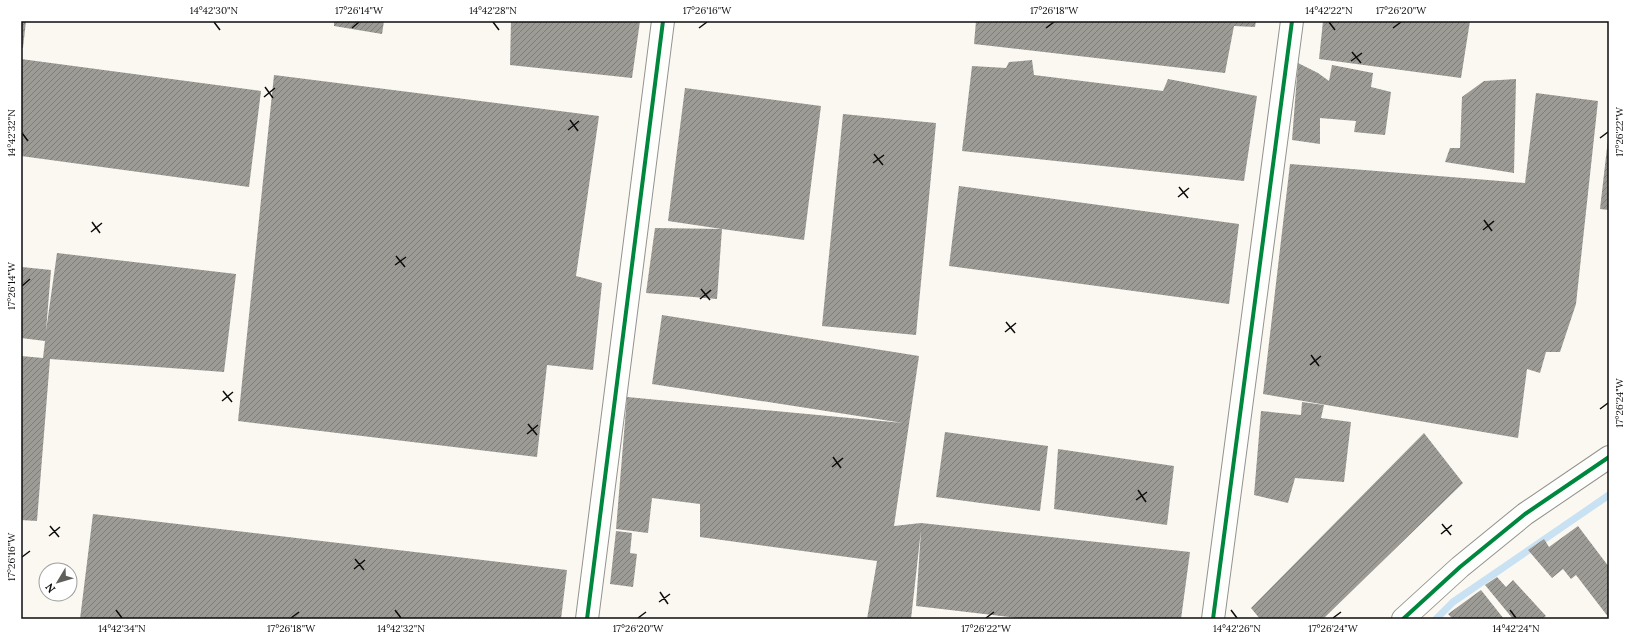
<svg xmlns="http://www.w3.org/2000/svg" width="1630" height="640" font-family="Lora,serif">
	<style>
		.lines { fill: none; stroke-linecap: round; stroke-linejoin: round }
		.stream { stroke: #c8e1f3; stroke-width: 7 }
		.building { fill: url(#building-hatch) }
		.street-casing { stroke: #93928f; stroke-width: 24 }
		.street { stroke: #fefefd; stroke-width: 22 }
		.cycleway-casing { stroke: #fff; stroke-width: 6 }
		.cycleway { stroke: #00873e; stroke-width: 4 }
		.ticks { fill: none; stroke: #0c0c0c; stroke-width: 1.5 }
		.neatline { fill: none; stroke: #0c0c0c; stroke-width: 1.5 }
		.ticks-label { font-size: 10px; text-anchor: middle; fill: #0c0c0c }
	</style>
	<defs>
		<pattern id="building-hatch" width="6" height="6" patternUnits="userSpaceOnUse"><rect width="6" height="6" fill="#9d9b96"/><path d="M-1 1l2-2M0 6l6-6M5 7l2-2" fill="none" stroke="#7e7d79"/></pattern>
	</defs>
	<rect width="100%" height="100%" fill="#faf8f0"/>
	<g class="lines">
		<path class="stream" d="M 1436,619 L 1453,602 L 1609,495"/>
	</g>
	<path class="building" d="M 21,21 L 26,21 L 23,48 L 21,48 Z
		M 334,21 L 384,21 L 382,34 L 334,26 Z
		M 511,21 L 640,21 L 632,78 L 510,65 Z
		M 976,21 L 1256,21 L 1255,27 L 1234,26 L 1225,73 L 974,44 Z
		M 1323,21 L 1470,21 L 1461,78 L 1319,59 Z
		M 21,59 L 261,91 L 249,187 L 21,156 Z
		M 1032,60 L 1034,75 L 1163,91 L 1168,79 L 1257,96 L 1244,181 L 962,151 L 972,66 L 1006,68 L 1009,62 Z
		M 1298,63 L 1318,73 L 1329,81 L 1332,65 L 1373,73 L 1371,87 L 1391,92 L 1385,135 L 1354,132 L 1356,121 L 1320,118 L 1320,144 L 1292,140 Z
		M 274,75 L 599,116 L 576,276 L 602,283 L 593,370 L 547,365 L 537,457 L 238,421 Z
		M 1516,79 L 1514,173 L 1445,162 L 1450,148 L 1460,148 L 1462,97 L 1484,81 Z
		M 685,88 L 821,106 L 804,240 L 722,229 L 717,299 L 646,293 L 655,228 L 722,229 L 668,221 Z
		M 1536,93 L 1598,101 L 1576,304 L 1560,352 L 1546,352 L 1540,373 L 1527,369 L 1518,438 L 1263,394 L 1290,164 L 1525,183 Z
		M 843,114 L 936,123 L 916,335 L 822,326 Z
		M 1608,139 L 1609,139 L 1609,210 L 1600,209 Z
		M 959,186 L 1239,224 L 1229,304 L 949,266 Z
		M 57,253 L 236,274 L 224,372 L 50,359 L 37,521 L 21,520 L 21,356 L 43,358 L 45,341 L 21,338 L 22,267 L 51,270 L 46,331 Z
		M 662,315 L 919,356 L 894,526 L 921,523 L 1190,552 L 1181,619 L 1027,619 L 916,606 L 921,530 L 911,619 L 867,619 L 877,561 L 700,537 L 700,504 L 652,498 L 648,533 L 616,529 L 627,397 L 903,423 L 652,384 Z
		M 1302,402 L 1324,405 L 1321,418 L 1351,422 L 1344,482 L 1295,478 L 1288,503 L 1254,495 L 1261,411 L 1301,415 Z
		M 945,432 L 1048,446 L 1040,511 L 936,497 Z
		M 1424,433 L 1463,483 L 1323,619 L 1260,619 L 1251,608 Z
		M 1058,449 L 1174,466 L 1167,525 L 1054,509 Z
		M 93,514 L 567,570 L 561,619 L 80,619 Z
		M 1578,526 L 1609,567 L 1609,618 L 1576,575 L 1571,579 L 1563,569 L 1552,578 L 1528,550 L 1544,539 L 1549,547 Z
		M 616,531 L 632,533 L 630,553 L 637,554 L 633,587 L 610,584 Z
		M 1497,577 L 1506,587 L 1513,580 L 1546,616 L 1541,619 L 1513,619 L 1485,585 Z
		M 1481,590 L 1504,619 L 1453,619 L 1448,614 Z"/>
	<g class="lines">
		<g class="street-casing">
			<path id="street" d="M 587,619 L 663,21
				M 1213,619 L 1292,21
				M 1403,619 L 1460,567 L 1525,514 L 1609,457"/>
		</g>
		<use href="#street" class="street"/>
		<g class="cycleway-casing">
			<path id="cycleway" d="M 587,619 L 663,21
				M 1213,619 L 1292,21
				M 1403,619 L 1460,567 L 1525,514 L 1609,457"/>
		</g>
		<use href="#cycleway" class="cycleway"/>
	</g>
	<path class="ticks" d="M 214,22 L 220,30M 493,22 L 499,30M 1329,22 L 1335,30M 352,28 L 359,22M 699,28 L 707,22M 1046,28 L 1054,22M 1393,28 L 1401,22M 1352,52 L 1361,63M 1351,61 L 1362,53M 265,87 L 273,98M 264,97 L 275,88M 570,120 L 578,131M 568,130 L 579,121M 22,133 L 28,141M 1600,138 L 1608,132M 874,154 L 883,165M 873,163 L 884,155M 1179,187 L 1188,198M 1178,197 L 1189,188M 1484,220 L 1492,231M 92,222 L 100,233M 1483,230 L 1494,221M 91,232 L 102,223M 396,256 L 405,267M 395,265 L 406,257M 22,286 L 30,279M 701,289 L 710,300M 700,299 L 711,290M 1006,322 L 1015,333M 1005,332 L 1016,323M 1311,355 L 1319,366M 1310,365 L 1321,356M 223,391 L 232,402M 222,401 L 233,392M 1600,409 L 1608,403M 528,424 L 537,435M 527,434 L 538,425M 833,457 L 841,468M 832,467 L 843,458M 1138,490 L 1146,502M 1136,500 L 1147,492M 1442,524 L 1451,535M 50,526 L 59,537M 1441,534 L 1452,525M 49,536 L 60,527M 22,557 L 30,551M 355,559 L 364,570M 354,569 L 365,560M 660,592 L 668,604M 659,602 L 670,594M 116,610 L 122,618M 395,610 L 401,618M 1231,610 L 1237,618M 1510,610 L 1516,618M 291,618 L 299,612M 638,618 L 646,612M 986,618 L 994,612M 1333,618 L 1341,612"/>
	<rect width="1630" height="640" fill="none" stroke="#ffffff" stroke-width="44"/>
	<g transform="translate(58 582) rotate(232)"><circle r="19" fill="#ffffff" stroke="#9e9e9e"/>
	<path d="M0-3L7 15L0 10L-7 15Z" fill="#5f5f5c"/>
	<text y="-6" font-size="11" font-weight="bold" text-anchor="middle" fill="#0c0c0c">N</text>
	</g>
	<rect x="22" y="22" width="1586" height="596" class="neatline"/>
	<g class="ticks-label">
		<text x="214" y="14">14°42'30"N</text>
		<text x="359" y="14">17°26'14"W</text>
		<text x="493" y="14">14°42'28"N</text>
		<text x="707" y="14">17°26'16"W</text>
		<text x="1054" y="14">17°26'18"W</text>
		<text x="1329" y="14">14°42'22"N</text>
		<text x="1401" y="14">17°26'20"W</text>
		<text transform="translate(1619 132) rotate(-90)" y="4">17°26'22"W</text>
		<text transform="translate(11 133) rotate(-90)" y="4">14°42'32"N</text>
		<text transform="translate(11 286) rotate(-90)" y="4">17°26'14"W</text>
		<text transform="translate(1619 403) rotate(-90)" y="4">17°26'24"W</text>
		<text transform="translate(11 557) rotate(-90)" y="4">17°26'16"W</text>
		<text x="122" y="632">14°42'34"N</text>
		<text x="291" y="632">17°26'18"W</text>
		<text x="401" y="632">14°42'32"N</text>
		<text x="638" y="632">17°26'20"W</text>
		<text x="986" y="632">17°26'22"W</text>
		<text x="1237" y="632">14°42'26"N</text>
		<text x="1333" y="632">17°26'24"W</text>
		<text x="1516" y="632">14°42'24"N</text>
	</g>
</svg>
